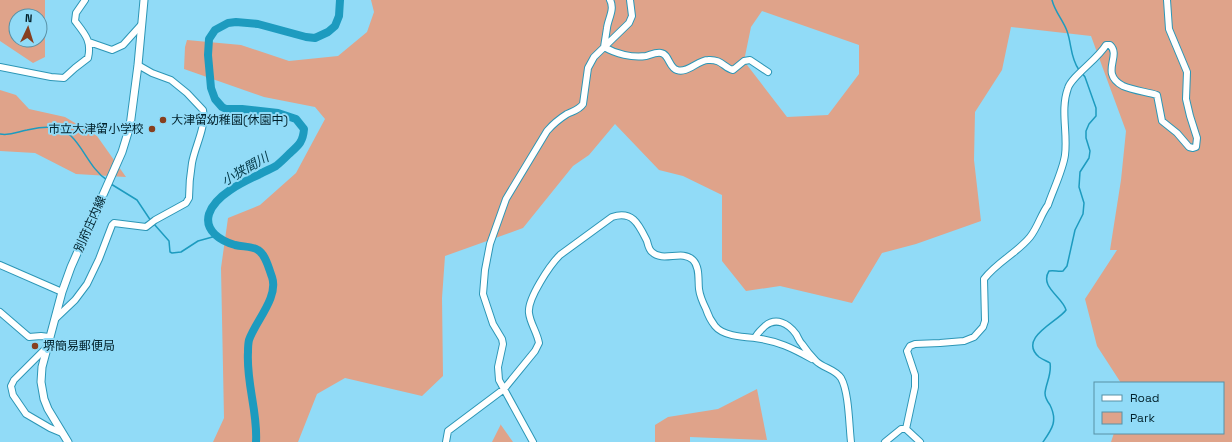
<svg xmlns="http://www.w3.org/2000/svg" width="1232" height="442" font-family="'Space Grotesk','Noto Sans JP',sans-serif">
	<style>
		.green { fill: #dfa38a; fill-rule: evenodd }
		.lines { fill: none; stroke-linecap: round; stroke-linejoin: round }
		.stream { stroke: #1d9bbf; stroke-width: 1.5 }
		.river { stroke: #1d9bbf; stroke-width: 8 }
		.minor-casing { stroke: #2c96b6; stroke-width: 8 }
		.major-casing { stroke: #2c96b6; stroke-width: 9 }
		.minor { stroke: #fff; stroke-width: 6 }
		.major { stroke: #fff; stroke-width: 7 }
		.poi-dot { fill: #873f1f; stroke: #91dbf7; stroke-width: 1.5 }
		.labels { text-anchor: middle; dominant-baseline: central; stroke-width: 4; stroke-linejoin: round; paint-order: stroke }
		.poi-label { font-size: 12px; fill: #02222c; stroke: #91dbf7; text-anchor: start }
		.street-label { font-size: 12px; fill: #02222c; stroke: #91dbf7 }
		.water-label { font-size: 13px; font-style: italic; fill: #033847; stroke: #91dbf7 }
	</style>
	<rect width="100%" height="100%" fill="#91dbf7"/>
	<path class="green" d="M 0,0 L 45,0 L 45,57 L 33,63 L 0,41 ZM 16,16 L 40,16 L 40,40 L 16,40 Z
		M 371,0 L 1232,0 L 1232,442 L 1111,442 L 1114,433 L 1223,433 L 1223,383 L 1121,383 L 1097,346 L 1085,299 L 1117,250 L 1110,250 L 1121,180 L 1126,131 L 1091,36 L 1011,27 L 1002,70 L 975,112 L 974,160 L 981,221 L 916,244 L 882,253 L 852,303 L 780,286 L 746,291 L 722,261 L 722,195 L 683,176 L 659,170 L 615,124 L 589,155 L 573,166 L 523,228 L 445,256 L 442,298 L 443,376 L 422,396 L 345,378 L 317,394 L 298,442 L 213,442 L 224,418 L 221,268 L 228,218 L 260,205 L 296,173 L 325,119 L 315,107 L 264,97 L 184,69 L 185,47 L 187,40 L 241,45 L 289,61 L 338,56 L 367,32 L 374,12 ZM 762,11 L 859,45 L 859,74 L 828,115 L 787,117 L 744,61 L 751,27 Z
		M 0,90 L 16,95 L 29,109 L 65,117 L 97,136 L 126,177 L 76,174 L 35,153 L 0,151 Z
		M 757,389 L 767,440 L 690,437 L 690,442 L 655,442 L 655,425 L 668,417 L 718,409 Z
		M 501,424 L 501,425 L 513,442 L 492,442 Z"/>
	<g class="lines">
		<path class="stream" d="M 1052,0 C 1055,12 1063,20 1067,31 C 1072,45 1070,57 1079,70
			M 0,134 C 10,136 17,132 27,130 C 35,128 43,127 51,127 C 80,129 84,165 107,180
			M 111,184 L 137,200 L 151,221
			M 154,224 L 169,241 L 170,252 L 172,253 L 181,252 L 198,241 L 216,236
			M 1043,442 C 1052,429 1058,421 1050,405 C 1047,401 1045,398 1045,393 C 1046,383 1052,374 1050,363 C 1047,361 1043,360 1039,357 C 1017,338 1059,321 1066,310 C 1063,297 1039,287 1049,271 C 1055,270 1058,272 1063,271 L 1067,266 L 1075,230 L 1083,214 L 1084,203 L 1079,187 L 1080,172 L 1089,158 L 1090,151 L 1086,138 L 1086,131 L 1089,124 L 1096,116 L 1096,108 L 1085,77 L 1082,73"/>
		<path class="river" d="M 256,442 C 258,412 246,383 248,352 C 248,348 248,344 249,340 C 255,322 279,297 272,277 C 269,269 266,255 258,250 C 252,246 243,247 235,245 C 221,241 204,231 209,214 C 215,195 243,182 260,174 C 265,171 271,169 276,166 C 281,162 285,158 289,154 C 299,145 303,142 304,129 L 296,119 L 278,113 L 242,109 L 226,109 L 222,107 L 215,99 L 211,88 L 208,55 L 209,39 L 215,30 L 228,23 L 236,22 L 258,24 L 306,37 L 315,38 L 328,32 L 335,26 L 339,16 L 340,0"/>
		<g class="minor-casing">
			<path id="minor" d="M 89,42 L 112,50 L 123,45 L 141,25
				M 604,47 C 616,54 632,58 646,56 C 650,55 656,52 661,53 C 669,54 669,68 677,70 C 687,74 698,60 708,60 C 722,59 724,68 733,70 L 744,61 L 750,60 L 768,72
				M 604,47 C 605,41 606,34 607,28 C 608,19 615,9 610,0
				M 0,67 L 51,77 L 64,78 L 75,68 L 88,58 C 92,41 85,34 75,21 L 76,13 L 85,0
				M 0,265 L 62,292
				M 0,312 L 29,337 L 41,336 L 49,337
				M 55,319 L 75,300 L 87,284 L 99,259 L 112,225 L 114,223 L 146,227 L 155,220 L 186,203 L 189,198 C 189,187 190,175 192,163 C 195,146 206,128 203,110 L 187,93 L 171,80 L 152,73 L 138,65
				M 755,338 C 778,341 792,348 812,359
				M 47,347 L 14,380 L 11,386 L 13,395 L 26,414 L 50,428 L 62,433
				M 906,429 L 915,387 L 915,375 L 907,351 L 910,346 L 915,344 L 940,343 L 964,341 L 974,337 L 983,327 L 985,321 L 984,279 C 997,262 1017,253 1030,237 C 1038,227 1041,214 1048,205 C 1053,190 1063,170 1065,155 C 1068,133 1060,110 1068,88 C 1072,76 1098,59 1106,45 L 1110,45 C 1122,56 1099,73 1123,86 C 1132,90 1147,92 1157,95 L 1162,121 L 1177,133 L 1189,147 L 1193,148 L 1196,147 L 1197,138 L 1190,116 L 1186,99 L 1187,72 L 1169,29 L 1167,0
				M 906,429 L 920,442
				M 446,442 L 448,431 L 504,389 L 535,351 L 539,343 C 537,332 530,323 529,313 C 527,299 550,265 560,255 L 612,217 C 633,210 639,225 647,241 C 648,245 649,250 652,252 C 663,263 682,249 693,260 C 700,267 698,280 699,289 C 700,297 703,303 706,309 C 708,315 711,321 715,326 C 723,336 742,337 755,338 C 757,333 761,330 765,326 C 776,317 788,323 796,334 C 798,337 799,341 802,344 C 806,350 811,356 816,361 C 823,368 835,369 841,378 C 849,392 849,425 851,442
				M 533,442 L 499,380 L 498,367 L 503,344 L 502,339 L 493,324 L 483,294 L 485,270 L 490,244 L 506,199 L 547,131 C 553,124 559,119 567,114 C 573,111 579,110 583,104 L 588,68 L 594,57 L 629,23 L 632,16 L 630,0
				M 885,442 L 901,429 L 906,429"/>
		</g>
		<g class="major-casing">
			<path id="major" d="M 68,442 L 48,409 L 44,399 L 41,382 L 42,367 L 62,292 L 71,267 L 122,152 L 130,126 L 138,65 L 144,0"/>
		</g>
		<use href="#minor" class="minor"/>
		<use href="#major" class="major"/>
	</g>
	<g class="poi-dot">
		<circle cx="163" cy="120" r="4"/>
		<circle cx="152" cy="129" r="4"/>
		<circle cx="35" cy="346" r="4"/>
	</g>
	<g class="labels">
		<g class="poi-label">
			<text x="171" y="120">大津留幼稚園(休園中)</text>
			<text x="144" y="129" text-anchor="end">市立大津留小学校</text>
			<text x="43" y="346">堺簡易郵便局</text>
		</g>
		<g class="street-label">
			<text transform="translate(90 224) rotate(-66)">別府庄内線</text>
		</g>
		<g class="water-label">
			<text transform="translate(245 169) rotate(-30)">小狭間川</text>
		</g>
	</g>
	<rect x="1094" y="382" width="130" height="52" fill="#91dbf7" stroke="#5891a6"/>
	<rect x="1102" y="395" width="20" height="6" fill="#ffffff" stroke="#5891a6"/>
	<text x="1130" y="402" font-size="12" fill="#02222c">Road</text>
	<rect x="1102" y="412" width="20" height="12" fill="#dfa38a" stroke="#5891a6"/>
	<text x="1130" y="422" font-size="12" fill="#02222c">Park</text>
	<g transform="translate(28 28) rotate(4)"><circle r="19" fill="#91dbf7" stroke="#5891a6"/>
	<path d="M0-3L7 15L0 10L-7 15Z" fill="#873f1f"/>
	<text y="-6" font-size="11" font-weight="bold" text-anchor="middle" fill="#02222c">N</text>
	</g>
</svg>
